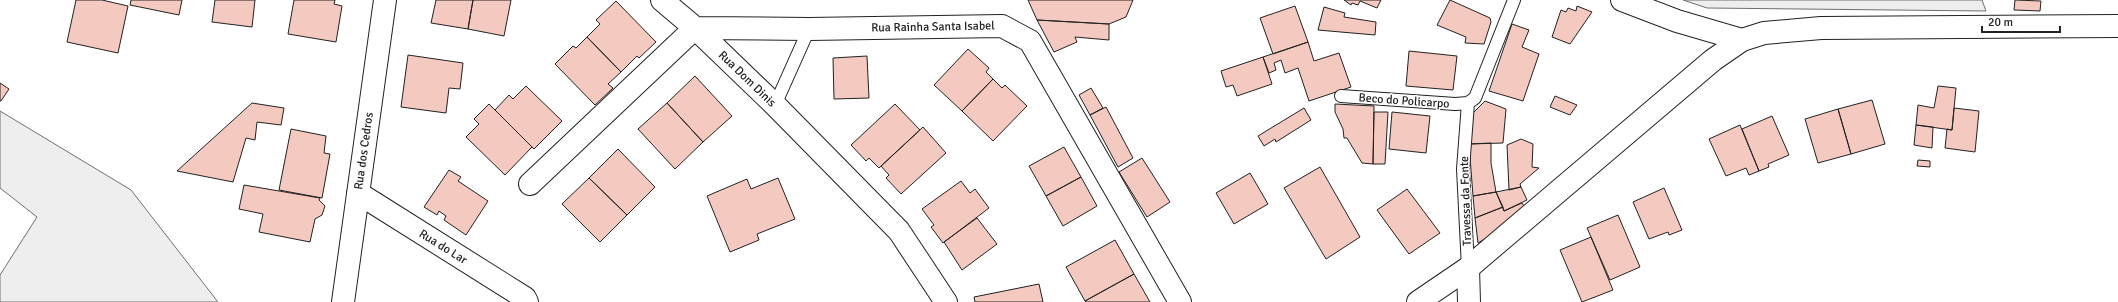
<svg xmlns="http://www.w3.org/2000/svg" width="2118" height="302" font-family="Signika,sans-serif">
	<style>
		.green { fill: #eee; stroke: #6f6f6f }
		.building { fill: #f3c9c0; stroke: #222 }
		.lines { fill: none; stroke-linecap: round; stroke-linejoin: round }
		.lane-casing { stroke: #222; stroke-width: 14 }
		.street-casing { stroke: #222; stroke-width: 24 }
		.secondary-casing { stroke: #222; stroke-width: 24 }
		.lane { stroke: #fff; stroke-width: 12 }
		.street { stroke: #fff; stroke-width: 22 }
		.secondary { stroke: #fff; stroke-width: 22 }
		.labels { text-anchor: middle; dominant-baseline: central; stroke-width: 3; stroke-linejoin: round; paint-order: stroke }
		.street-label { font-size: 12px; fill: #222; stroke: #fff }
	</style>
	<rect width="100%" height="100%" fill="#fff"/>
	<path class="green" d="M 1683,0 L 1982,0 L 1986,11 L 1707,8 Z
		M 0,111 L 131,190 L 218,302 L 0,302 L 0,275 L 37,217 L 0,188 Z"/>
	<path class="building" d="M 76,0 L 102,0 L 128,6 L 118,53 L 67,42 Z
		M 131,0 L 182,0 L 179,15 L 130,5 Z
		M 215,0 L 255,0 L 252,27 L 212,22 Z
		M 294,0 L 335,0 L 334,4 L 342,6 L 336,42 L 288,34 Z
		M 436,0 L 473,0 L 468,29 L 431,23 Z
		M 473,0 L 511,0 L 504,36 L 468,29 Z
		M 1028,0 L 1133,0 L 1126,17 L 1109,24 L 1037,20 Z
		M 1344,0 L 1381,0 L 1377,8 L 1360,1 L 1358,5 L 1352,3 L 1351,5 Z
		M 1450,0 L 1490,18 L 1491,22 L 1484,44 L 1465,43 L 1466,37 L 1437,25 Z
		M 2015,0 L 2041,1 L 2040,11 L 2014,10 Z
		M 616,1 L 656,42 L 639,58 L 637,56 L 621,72 L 587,37 L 600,24 L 596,20 Z
		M 1295,6 L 1308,42 L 1273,54 L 1260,18 Z
		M 1577,6 L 1592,12 L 1570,44 L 1552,37 L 1561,10 L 1566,12 L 1568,8 L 1576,11 Z
		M 1324,7 L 1345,13 L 1344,17 L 1376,22 L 1375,35 L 1318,30 Z
		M 1037,20 L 1109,24 L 1109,40 L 1075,37 L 1077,42 L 1054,52 Z
		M 1512,24 L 1529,30 L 1522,47 L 1539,54 L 1523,101 L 1489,91 Z
		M 587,37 L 621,72 L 608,84 L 613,88 L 595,105 L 555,64 L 573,46 L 576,48 Z
		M 1308,42 L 1314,61 L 1339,53 L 1351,87 L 1309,101 L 1298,68 L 1285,73 L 1281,60 L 1274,63 L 1276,70 L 1269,73 L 1263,57 Z
		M 968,49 L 989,68 L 986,72 L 993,79 L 962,111 L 934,85 Z
		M 1409,51 L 1457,56 L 1453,90 L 1406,86 Z
		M 408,55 L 463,63 L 460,89 L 449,88 L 446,113 L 401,107 Z
		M 867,56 L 869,98 L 834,99 L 833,58 Z
		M 1263,57 L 1272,84 L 1237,96 L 1233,85 L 1226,87 L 1221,71 Z
		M 695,76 L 732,116 L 703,142 L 667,103 Z
		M 993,79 L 1002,88 L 1005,85 L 1027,106 L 993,141 L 962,111 Z
		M 0,83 L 9,89 L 1,101 L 0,101 Z
		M 526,86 L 562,121 L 534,149 L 495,110 L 509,95 L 513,99 Z
		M 1938,86 L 1956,88 L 1952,130 L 1916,125 L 1918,105 L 1934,108 Z
		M 1091,88 L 1103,108 L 1090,115 L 1079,95 Z
		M 1555,96 L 1577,105 L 1570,115 L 1550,107 Z
		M 1872,100 L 1885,144 L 1851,154 L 1838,109 Z
		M 1485,101 L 1506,109 L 1503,143 L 1469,144 L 1473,113 Z
		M 252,103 L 284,108 L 281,125 L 257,122 L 255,140 L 246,138 L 233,182 L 177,171 Z
		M 667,103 L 703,142 L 675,169 L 638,129 Z
		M 489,104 L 532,147 L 505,175 L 466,137 L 479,124 L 474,119 Z
		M 895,104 L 920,130 L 879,168 L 869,158 L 866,161 L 851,145 Z
		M 1335,104 L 1374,106 L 1373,164 L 1362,163 L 1347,138 L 1344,138 L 1343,129 L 1335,112 Z
		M 1106,107 L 1133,158 L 1118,167 L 1090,115 Z
		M 1304,108 L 1311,120 L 1276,142 L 1275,139 L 1264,146 L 1258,136 Z
		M 1954,108 L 1979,111 L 1975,152 L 1945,148 L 1947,129 L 1952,130 Z
		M 1838,109 L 1851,154 L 1818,163 L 1805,119 Z
		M 1374,112 L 1388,112 L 1385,164 L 1373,164 Z
		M 1392,112 L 1430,116 L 1426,153 L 1389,149 Z
		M 1772,116 L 1789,155 L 1768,164 L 1769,167 L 1759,171 L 1742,129 Z
		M 1740,125 L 1759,171 L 1749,175 L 1746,168 L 1726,176 L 1709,139 Z
		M 1916,125 L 1933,127 L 1932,148 L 1914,145 Z
		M 923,127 L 946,153 L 901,194 L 886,178 L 889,175 L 881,166 Z
		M 291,129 L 326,136 L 324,153 L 330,154 L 322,198 L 279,190 Z
		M 1521,139 L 1533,144 L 1532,167 L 1539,168 L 1520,184 L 1521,187 L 1509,190 L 1507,145 Z
		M 1491,143 L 1491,163 L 1496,192 L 1473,196 L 1469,144 Z
		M 1064,147 L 1081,177 L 1046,196 L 1029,166 Z
		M 618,149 L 655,187 L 627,215 L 589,178 Z
		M 1142,158 L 1170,202 L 1147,217 L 1119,172 Z
		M 1918,160 L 1930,161 L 1930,167 L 1917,166 Z
		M 1320,167 L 1360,237 L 1326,259 L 1284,188 Z
		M 449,170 L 461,177 L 458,181 L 488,201 L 466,235 L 444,220 L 446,216 L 439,211 L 437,215 L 424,207 Z
		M 1250,173 L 1268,204 L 1234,224 L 1216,193 Z
		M 1081,177 L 1097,206 L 1063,226 L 1046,196 Z
		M 589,178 L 627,215 L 600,242 L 562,204 Z
		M 778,178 L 795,219 L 757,234 L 759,240 L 730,252 L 707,196 L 747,179 L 751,189 Z
		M 961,181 L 970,193 L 975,189 L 989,208 L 943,243 L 931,227 L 934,225 L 922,209 Z
		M 244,185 L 320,198 L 319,200 L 325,206 L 322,215 L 315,219 L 310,242 L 259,232 L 263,214 L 239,209 Z
		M 1521,187 L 1527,200 L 1504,211 L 1496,192 Z
		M 1664,188 L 1682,230 L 1669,235 L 1668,232 L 1649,239 L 1633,202 Z
		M 1407,189 L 1440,233 L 1409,254 L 1377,210 Z
		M 1496,192 L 1503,207 L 1475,218 L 1473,196 Z
		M 1522,203 L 1527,210 L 1513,222 L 1478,243 L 1475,218 L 1503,207 L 1504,211 Z
		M 1618,215 L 1640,267 L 1610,280 L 1587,228 Z
		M 977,218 L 997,244 L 962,270 L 944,242 Z
		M 1591,237 L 1613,290 L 1582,302 L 1560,250 Z
		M 1115,240 L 1134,274 L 1085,301 L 1066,267 Z
		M 1134,274 L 1150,302 L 1086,302 L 1085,301 Z
		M 1039,284 L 1043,302 L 975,302 L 974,297 Z"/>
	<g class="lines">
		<g class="lane-casing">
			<path id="lane" d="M 1341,96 L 1455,104 L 1468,103
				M 775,105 L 809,29
				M 1468,268 L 1463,169 L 1468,103 L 1475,98 L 1514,0"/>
		</g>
		<g class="street-casing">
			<path id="street" d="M 662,0 L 695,28 L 809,29 L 1002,26 L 1030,41 L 1180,302
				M 1622,0 L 1677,21 L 1742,40
				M 530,184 L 695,28 L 775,105 L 899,231 L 946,302
				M 358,193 L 525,298 L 527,302
				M 1468,268 L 1469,302
				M 343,302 L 385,0"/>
		</g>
		<g class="secondary-casing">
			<path id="secondary" d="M 1418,302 L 1468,268 L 1713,60 L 1742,40 L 1764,33 L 1821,28 L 2118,26"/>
		</g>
		<use href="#lane" class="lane"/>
		<use href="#street" class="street"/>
		<use href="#secondary" class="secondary"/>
	</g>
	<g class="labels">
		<g class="street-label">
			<text transform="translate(933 27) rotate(-1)">Rua Rainha Santa Isabel</text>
			<text transform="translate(747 79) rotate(44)">Rua Dom Dinis</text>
			<text transform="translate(1404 101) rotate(4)">Beco do Policarpo</text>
			<text transform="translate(364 151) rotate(-82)">Rua dos Cedros</text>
			<text transform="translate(1466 201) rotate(-92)">Travessa da Fonte</text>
			<text transform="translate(443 247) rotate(32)">Rua do Lar</text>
		</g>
	</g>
	<path d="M1982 26v6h78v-6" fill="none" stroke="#222222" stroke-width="2"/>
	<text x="1988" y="26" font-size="12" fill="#222222" stroke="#ffffff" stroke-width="3" paint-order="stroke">20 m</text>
</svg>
